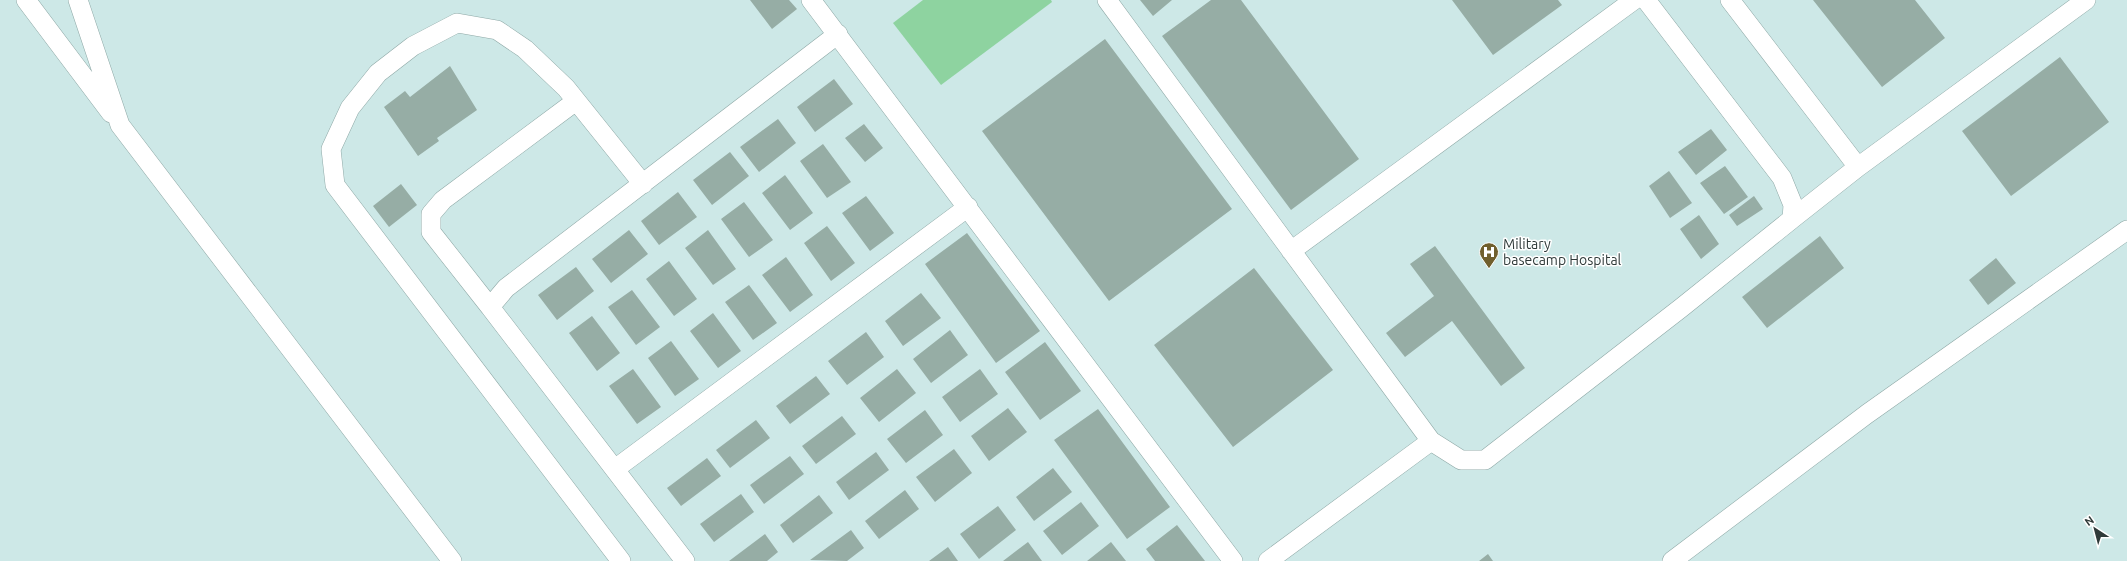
<svg xmlns="http://www.w3.org/2000/svg" width="2127" height="561" font-family="Ubuntu,sans-serif">
	<style>
		.green { fill: #8ed3a0 }
		.building { fill: #96ada5 }
		.lines { fill: none; stroke-linecap: round; stroke-linejoin: round }
		.service-casing { stroke: #8ea8a6; stroke-width: 20 }
		.service { stroke: #fff; stroke-width: 19 }
		.labels { text-anchor: middle; dominant-baseline: central; stroke-width: 3; stroke-linejoin: round; paint-order: stroke }
		.poi-label { font-size: 14px; fill: #2f3a39; stroke: #fff; text-anchor: start }
	</style>
	<rect width="100%" height="100%" fill="#cde8e7"/>
	<path class="green" d="M 923,0 L 1051,0 L 1052,2 L 941,85 L 893,23 Z"/>
	<path class="building" d="M 750,0 L 789,0 L 797,9 L 772,29 Z
		M 1140,0 L 1172,0 L 1153,16 Z
		M 1211,0 L 1241,0 L 1359,159 L 1291,210 L 1162,36 Z
		M 1452,0 L 1558,0 L 1562,5 L 1493,55 Z
		M 1813,0 L 1915,0 L 1945,38 L 1882,87 Z
		M 1105,39 L 1232,209 L 1109,301 L 982,131 Z
		M 2060,57 L 2109,122 L 2011,196 L 1962,131 Z
		M 450,66 L 477,110 L 437,138 L 439,141 L 418,156 L 384,107 L 405,91 L 410,97 Z
		M 834,79 L 853,104 L 815,132 L 797,107 Z
		M 778,119 L 796,143 L 759,172 L 740,147 Z
		M 864,124 L 883,148 L 865,162 L 845,138 Z
		M 1711,129 L 1727,150 L 1696,175 L 1678,152 Z
		M 823,144 L 851,182 L 827,198 L 800,161 Z
		M 730,152 L 749,176 L 712,205 L 693,180 Z
		M 1725,166 L 1748,197 L 1724,214 L 1700,183 Z
		M 1669,171 L 1692,203 L 1670,218 L 1649,186 Z
		M 785,175 L 813,213 L 790,230 L 762,193 Z
		M 401,184 L 417,205 L 389,227 L 373,206 Z
		M 678,192 L 697,217 L 659,245 L 641,221 Z
		M 866,196 L 894,233 L 870,251 L 842,213 Z
		M 1754,196 L 1763,209 L 1737,226 L 1729,215 Z
		M 744,202 L 773,240 L 749,257 L 721,219 Z
		M 1699,215 L 1719,244 L 1701,259 L 1680,229 Z
		M 827,226 L 855,263 L 831,281 L 804,243 Z
		M 629,230 L 648,254 L 611,283 L 592,259 Z
		M 708,230 L 736,269 L 713,285 L 685,248 Z
		M 967,233 L 1040,331 L 996,363 L 925,264 Z
		M 1820,236 L 1844,268 L 1767,328 L 1742,297 Z
		M 1435,246 L 1525,368 L 1501,386 L 1452,321 L 1405,357 L 1386,333 L 1434,296 L 1410,264 Z
		M 786,257 L 813,295 L 790,312 L 762,275 Z
		M 1996,258 L 2016,283 L 1988,305 L 1969,280 Z
		M 669,261 L 697,299 L 674,316 L 646,279 Z
		M 576,267 L 594,291 L 557,320 L 538,295 Z
		M 1254,268 L 1333,370 L 1233,447 L 1154,345 Z
		M 749,285 L 777,323 L 753,340 L 725,302 Z
		M 632,290 L 660,327 L 636,345 L 608,307 Z
		M 921,293 L 941,318 L 903,346 L 885,321 Z
		M 713,313 L 741,351 L 718,368 L 690,331 Z
		M 592,316 L 620,353 L 597,371 L 569,333 Z
		M 950,330 L 968,355 L 931,383 L 913,359 Z
		M 866,332 L 884,357 L 847,385 L 828,361 Z
		M 671,341 L 699,379 L 675,396 L 648,358 Z
		M 1045,342 L 1081,391 L 1040,420 L 1005,372 Z
		M 633,369 L 661,407 L 637,424 L 609,386 Z
		M 897,369 L 916,393 L 879,422 L 860,398 Z
		M 980,369 L 998,394 L 960,422 L 942,397 Z
		M 816,376 L 830,394 L 790,424 L 776,406 Z
		M 1008,408 L 1027,432 L 989,461 L 971,436 Z
		M 1098,409 L 1170,507 L 1127,539 L 1054,440 Z
		M 925,410 L 943,435 L 906,463 L 887,439 Z
		M 842,416 L 856,434 L 816,464 L 802,446 Z
		M 756,420 L 770,438 L 730,468 L 716,450 Z
		M 954,449 L 972,473 L 935,502 L 916,477 Z
		M 876,452 L 889,470 L 849,500 L 836,482 Z
		M 790,456 L 804,474 L 764,504 L 750,485 Z
		M 707,458 L 721,476 L 681,506 L 667,488 Z
		M 1053,468 L 1072,492 L 1034,521 L 1016,497 Z
		M 905,490 L 919,509 L 879,539 L 865,521 Z
		M 741,494 L 754,512 L 714,542 L 700,524 Z
		M 819,495 L 833,513 L 793,543 L 780,525 Z
		M 1081,502 L 1099,526 L 1062,555 L 1043,531 Z
		M 998,506 L 1016,530 L 979,559 L 960,534 Z
		M 1177,525 L 1205,561 L 1155,561 L 1146,549 Z
		M 851,530 L 864,548 L 847,561 L 810,560 Z
		M 765,534 L 778,552 L 767,561 L 729,561 Z
		M 1028,542 L 1042,561 L 1003,561 Z
		M 1111,542 L 1126,561 L 1087,561 Z
		M 948,547 L 958,561 L 929,561 Z
		M 1488,554 L 1493,561 L 1479,561 Z"/>
	<g class="lines">
		<g class="service-casing">
			<path id="service" d="M 26,0 L 111,113
				M 78,0 L 120,125 L 452,561
				M 811,0 L 1233,561
				M 1107,0 L 1431,441
				M 1730,0 L 1858,167 L 1792,219
				M 1858,167 L 2086,0
				M 1291,251 L 1634,0
				M 490,307 L 431,232 L 431,214 L 443,200 L 576,101
				M 615,469 L 968,207
				M 621,561 L 335,185 L 331,149 L 350,108 L 378,73 L 413,46 L 457,23 L 497,30 L 525,49 L 566,88 L 643,184
				M 685,561 L 490,307 L 506,288 L 838,34
				M 1268,561 L 1431,441 L 1461,460 L 1485,460 L 1681,308 L 1792,219 L 1793,205 L 1782,178 L 1646,0
				M 1672,561 L 1867,414 L 2127,230"/>
		</g>
		<use href="#service" class="service"/>
	</g>
	<defs>
		<g id="hospital-pin" transform="scale(1)"><path d="M0 17L-7.5 6A9.5 9.5 0 1 1 7.5 6Z" fill="#705f2d" stroke="#fff"/><path d="M-5-5h3v3.5h4V-5h3V5h-3V1.5h-4V5h-3Z" fill="#fff"/></g>
	</defs>
	<g fill-rule="evenodd">
		<use href="#hospital-pin" x="1489" y="252"/>
	</g>
	<g class="labels">
		<g class="poi-label">
			<text x="1503" y="244">Military<tspan x="1503" dy="16">basecamp Hospital</tspan></text>
		</g>
	</g>
	<g transform="translate(2095 529) rotate(324)" stroke="#ffffff" stroke-width="3" paint-order="stroke">
	<path d="M0-3L7 15L0 10L-7 15Z" fill="#2f3a39"/>
	<text y="-6" font-size="11" font-weight="bold" text-anchor="middle" fill="#2f3a39">N</text>
	</g>
</svg>
